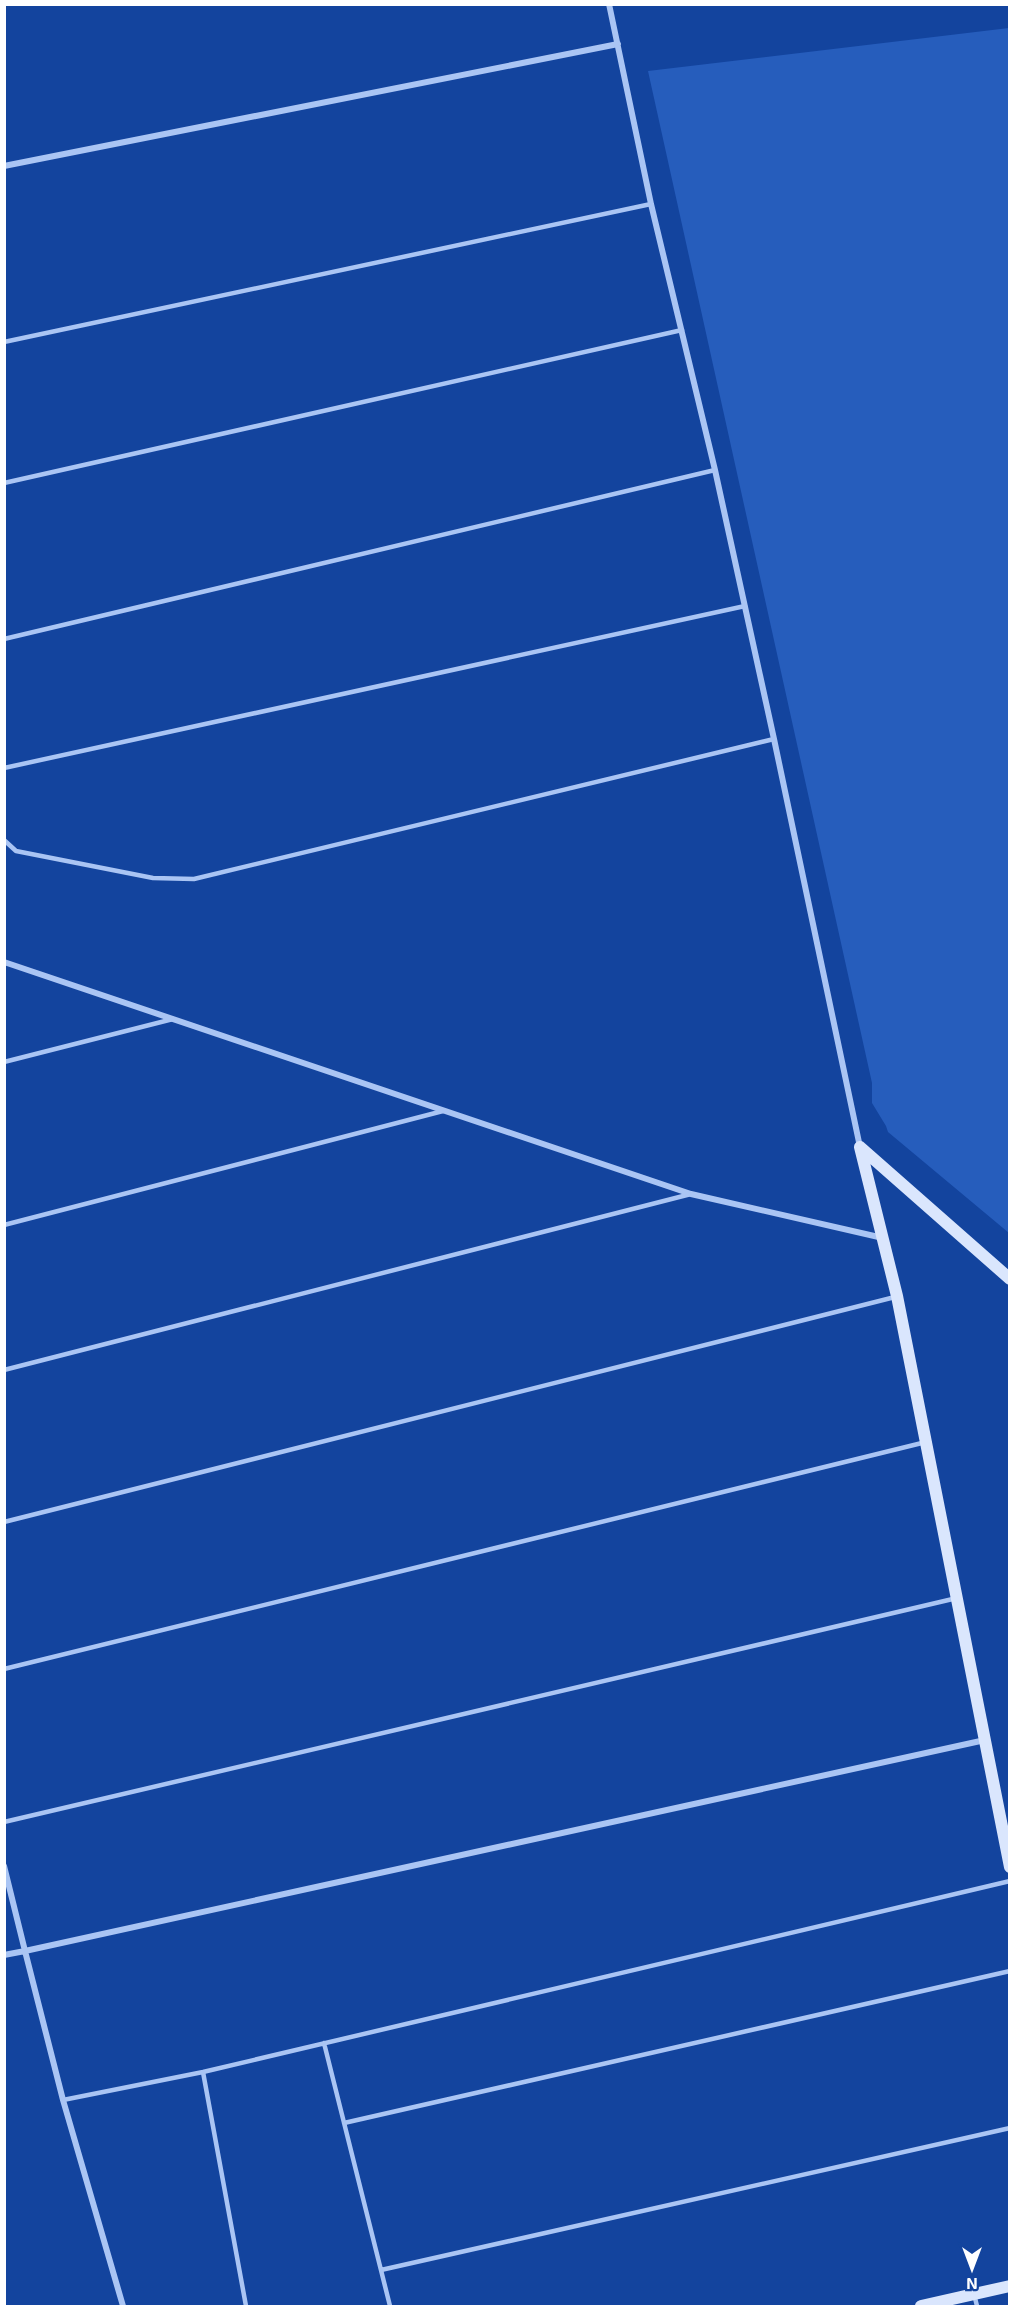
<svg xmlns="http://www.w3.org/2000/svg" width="1014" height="2311" font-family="'Exo 2',sans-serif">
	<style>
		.grass { fill: #265dbc }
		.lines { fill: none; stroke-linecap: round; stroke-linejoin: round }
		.lane { stroke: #aac5f4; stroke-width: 4.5 }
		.street { stroke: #aac5f4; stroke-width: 6 }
		.secondary { stroke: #dae6fd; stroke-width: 12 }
	</style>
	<rect width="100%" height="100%" fill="#13449e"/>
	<path class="grass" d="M 1009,28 L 1010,28 L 1009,1233 L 888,1132 L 886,1126 L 872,1103 L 872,1083 L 648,71 Z"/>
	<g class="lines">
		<path class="lane" d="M 4,342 L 651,204
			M 4,483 L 682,330
			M 4,639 L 715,470
			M 4,768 L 745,606
			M 4,840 L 16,851 L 153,878 L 194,879 L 774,739
			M 4,1062 L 173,1019
			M 4,1225 L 443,1111
			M 4,1370 L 691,1194
			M 4,1522 L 895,1297
			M 4,1669 L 926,1442
			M 4,1822 L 957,1598
			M 324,2043 L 390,2306
			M 203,2072 L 246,2306
			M 63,2100 L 203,2072 L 1010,1881
			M 344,2123 L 1010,1971
			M 381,2270 L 1010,2128
			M 974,2294 L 977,2306"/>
		<path class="street" d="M 609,4 L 651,204 L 715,470 L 774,739 L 860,1147
			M 4,166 L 618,44
			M 4,962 L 691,1194 L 883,1238
			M 4,1866 L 25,1951 L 4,1955
			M 123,2306 L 63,2100 L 25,1951 L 985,1740"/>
		<path class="secondary" d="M 860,1147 L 897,1296 L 1010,1867
			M 860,1147 L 1010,1279
			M 921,2306 L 1010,2286"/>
	</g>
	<rect width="1014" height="2311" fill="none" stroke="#ffffff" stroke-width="12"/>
	<g transform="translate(972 2269) rotate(180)" stroke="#13449e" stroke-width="4.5" paint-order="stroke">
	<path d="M0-4.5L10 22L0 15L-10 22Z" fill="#ffffff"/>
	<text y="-9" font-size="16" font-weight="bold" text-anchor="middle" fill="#ffffff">N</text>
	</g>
</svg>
